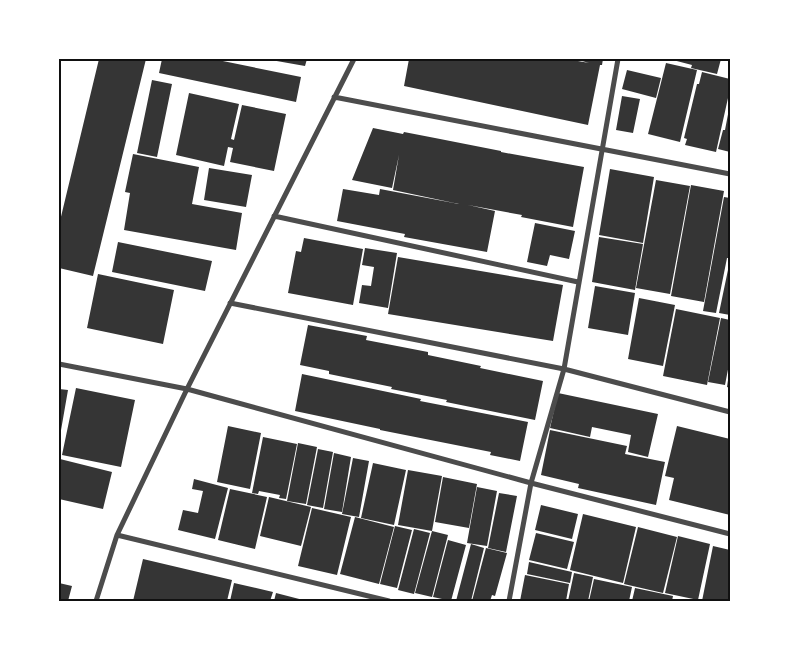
<svg xmlns="http://www.w3.org/2000/svg" width="789" height="660" font-family="Merriweather,serif">
	<style>
		.building { fill: #353535 }
		.lines { fill: none; stroke-linecap: round; stroke-linejoin: round }
		.minor { stroke: #4c4c4c; stroke-width: 5 }
		.neatline { fill: none; stroke: #111; stroke-width: 2 }
	</style>
	<rect width="100%" height="100%" fill="#fff"/>
	<path class="building" d="M 99,59 L 146,59 L 93,276 L 59,268 L 59,225 Z
		M 162,59 L 213,59 L 301,77 L 296,102 L 159,73 Z
		M 271,59 L 307,59 L 305,66 L 271,60 Z
		M 409,59 L 567,59 L 589,63 L 575,59 L 603,59 L 602,65 L 600,65 L 588,125 L 404,86 Z
		M 669,59 L 721,59 L 717,74 L 691,68 L 692,65 Z
		M 666,63 L 697,70 L 680,142 L 648,134 Z
		M 627,70 L 661,78 L 656,98 L 622,89 Z
		M 702,72 L 730,79 L 730,89 L 716,152 L 685,145 L 687,139 L 684,138 L 697,84 L 699,84 Z
		M 152,80 L 172,84 L 157,157 L 137,153 Z
		M 189,93 L 239,104 L 231,139 L 234,140 L 242,105 L 286,114 L 274,171 L 230,162 L 233,148 L 228,147 L 224,166 L 176,155 Z
		M 622,96 L 640,99 L 633,133 L 616,130 Z
		M 729,109 L 730,109 L 730,152 L 718,149 L 723,130 L 725,130 Z
		M 373,128 L 403,134 L 404,132 L 435,138 L 501,151 L 501,152 L 584,167 L 573,227 L 521,217 L 522,215 L 468,205 L 495,211 L 487,252 L 404,237 L 405,234 L 337,221 L 343,189 L 379,195 L 380,189 L 459,204 L 393,190 L 399,155 L 392,188 L 352,180 Z
		M 133,154 L 199,167 L 192,204 L 242,213 L 236,250 L 124,230 L 130,193 L 125,192 Z
		M 209,168 L 252,175 L 246,207 L 204,200 Z
		M 610,169 L 654,177 L 643,243 L 599,235 Z
		M 656,180 L 690,186 L 670,294 L 636,288 Z
		M 691,185 L 724,191 L 704,302 L 671,296 Z
		M 724,197 L 730,198 L 730,258 L 727,258 L 716,313 L 703,311 Z
		M 535,223 L 575,231 L 569,259 L 550,255 L 547,266 L 527,262 Z
		M 599,237 L 643,244 L 635,290 L 592,282 Z
		M 304,238 L 363,249 L 353,305 L 288,293 L 296,251 L 301,252 Z
		M 118,242 L 212,261 L 205,291 L 112,272 Z
		M 365,248 L 397,253 L 388,308 L 359,303 L 362,285 L 371,286 L 374,267 L 362,265 Z
		M 398,257 L 563,285 L 553,341 L 388,314 Z
		M 729,265 L 730,265 L 730,315 L 719,313 Z
		M 98,274 L 174,290 L 163,344 L 87,328 Z
		M 595,286 L 635,293 L 628,335 L 588,328 Z
		M 639,298 L 675,305 L 663,366 L 628,359 Z
		M 676,309 L 720,318 L 707,385 L 663,376 Z
		M 721,318 L 730,320 L 730,359 L 725,385 L 708,382 Z
		M 308,325 L 367,336 L 366,340 L 428,352 L 428,355 L 481,366 L 480,368 L 543,381 L 535,420 L 446,402 L 447,400 L 391,389 L 392,387 L 329,374 L 329,371 L 300,365 Z
		M 729,373 L 730,373 L 730,388 L 727,387 Z
		M 302,374 L 421,399 L 420,401 L 528,422 L 520,461 L 490,455 L 491,452 L 380,430 L 380,429 L 295,411 Z
		M 76,388 L 135,400 L 121,467 L 62,455 Z
		M 59,389 L 68,390 L 60,436 L 59,436 Z
		M 558,393 L 658,414 L 648,457 L 628,452 L 631,435 L 592,427 L 590,437 L 550,428 Z
		M 228,426 L 261,433 L 250,489 L 217,482 Z
		M 677,426 L 730,439 L 730,515 L 669,500 L 674,478 L 665,476 Z
		M 550,430 L 627,446 L 625,454 L 665,462 L 656,505 L 578,488 L 579,484 L 541,475 Z
		M 263,437 L 297,444 L 286,499 L 279,498 L 280,495 L 259,491 L 258,494 L 252,493 Z
		M 298,443 L 317,447 L 306,504 L 287,501 Z
		M 318,449 L 333,452 L 323,508 L 307,505 Z
		M 334,453 L 351,457 L 342,512 L 324,509 Z
		M 353,458 L 369,461 L 359,517 L 342,514 Z
		M 60,459 L 112,472 L 103,509 L 59,499 Z
		M 373,463 L 406,470 L 394,525 L 361,518 Z
		M 408,470 L 442,476 L 432,531 L 398,525 Z
		M 443,477 L 477,484 L 469,528 L 435,522 Z
		M 194,479 L 228,488 L 215,539 L 178,530 L 183,510 L 198,513 L 203,491 L 192,489 Z
		M 477,487 L 497,491 L 487,546 L 467,543 Z
		M 230,489 L 267,497 L 255,549 L 218,540 Z
		M 499,493 L 517,496 L 506,552 L 488,548 Z
		M 269,497 L 311,507 L 301,546 L 260,536 Z
		M 541,505 L 578,514 L 572,539 L 535,530 Z
		M 312,508 L 351,517 L 337,575 L 298,566 Z
		M 583,514 L 636,527 L 623,583 L 570,570 Z
		M 355,517 L 394,527 L 379,584 L 340,574 Z
		M 395,526 L 412,530 L 397,588 L 380,584 Z
		M 638,527 L 677,537 L 663,593 L 624,584 Z
		M 414,529 L 430,533 L 414,594 L 398,590 Z
		M 432,531 L 448,535 L 432,597 L 415,593 Z
		M 536,533 L 574,542 L 567,569 L 529,560 Z
		M 678,536 L 710,544 L 698,600 L 665,593 Z
		M 448,540 L 466,545 L 451,601 L 433,597 Z
		M 471,544 L 484,548 L 471,601 L 456,601 Z
		M 713,546 L 730,550 L 730,601 L 702,601 Z
		M 486,548 L 507,553 L 495,596 L 492,595 L 490,601 L 472,601 Z
		M 143,559 L 232,580 L 227,601 L 133,601 Z
		M 529,562 L 572,572 L 570,583 L 527,574 Z
		M 574,573 L 593,577 L 588,601 L 568,601 Z
		M 525,575 L 569,584 L 566,601 L 520,601 Z
		M 594,579 L 632,587 L 629,601 L 589,601 Z
		M 59,583 L 72,586 L 68,601 L 59,601 Z
		M 234,583 L 273,592 L 270,601 L 230,601 Z
		M 635,588 L 673,596 L 672,601 L 632,601 Z
		M 276,593 L 307,601 L 274,601 Z"/>
	<g class="lines">
		<path class="minor" d="M 334,97 L 730,174
			M 274,216 L 578,282
			M 230,303 L 564,369 L 730,412
			M 59,364 L 187,389 L 531,483 L 730,534
			M 117,535 L 389,601
			M 96,601 L 117,535 L 187,389 L 354,59
			M 509,601 L 531,483 L 564,369 L 618,59"/>
	</g>
	<rect width="789" height="660" fill="none" stroke="#ffffff" stroke-width="120"/>
	<rect x="60" y="60" width="669" height="540" class="neatline"/>
</svg>
